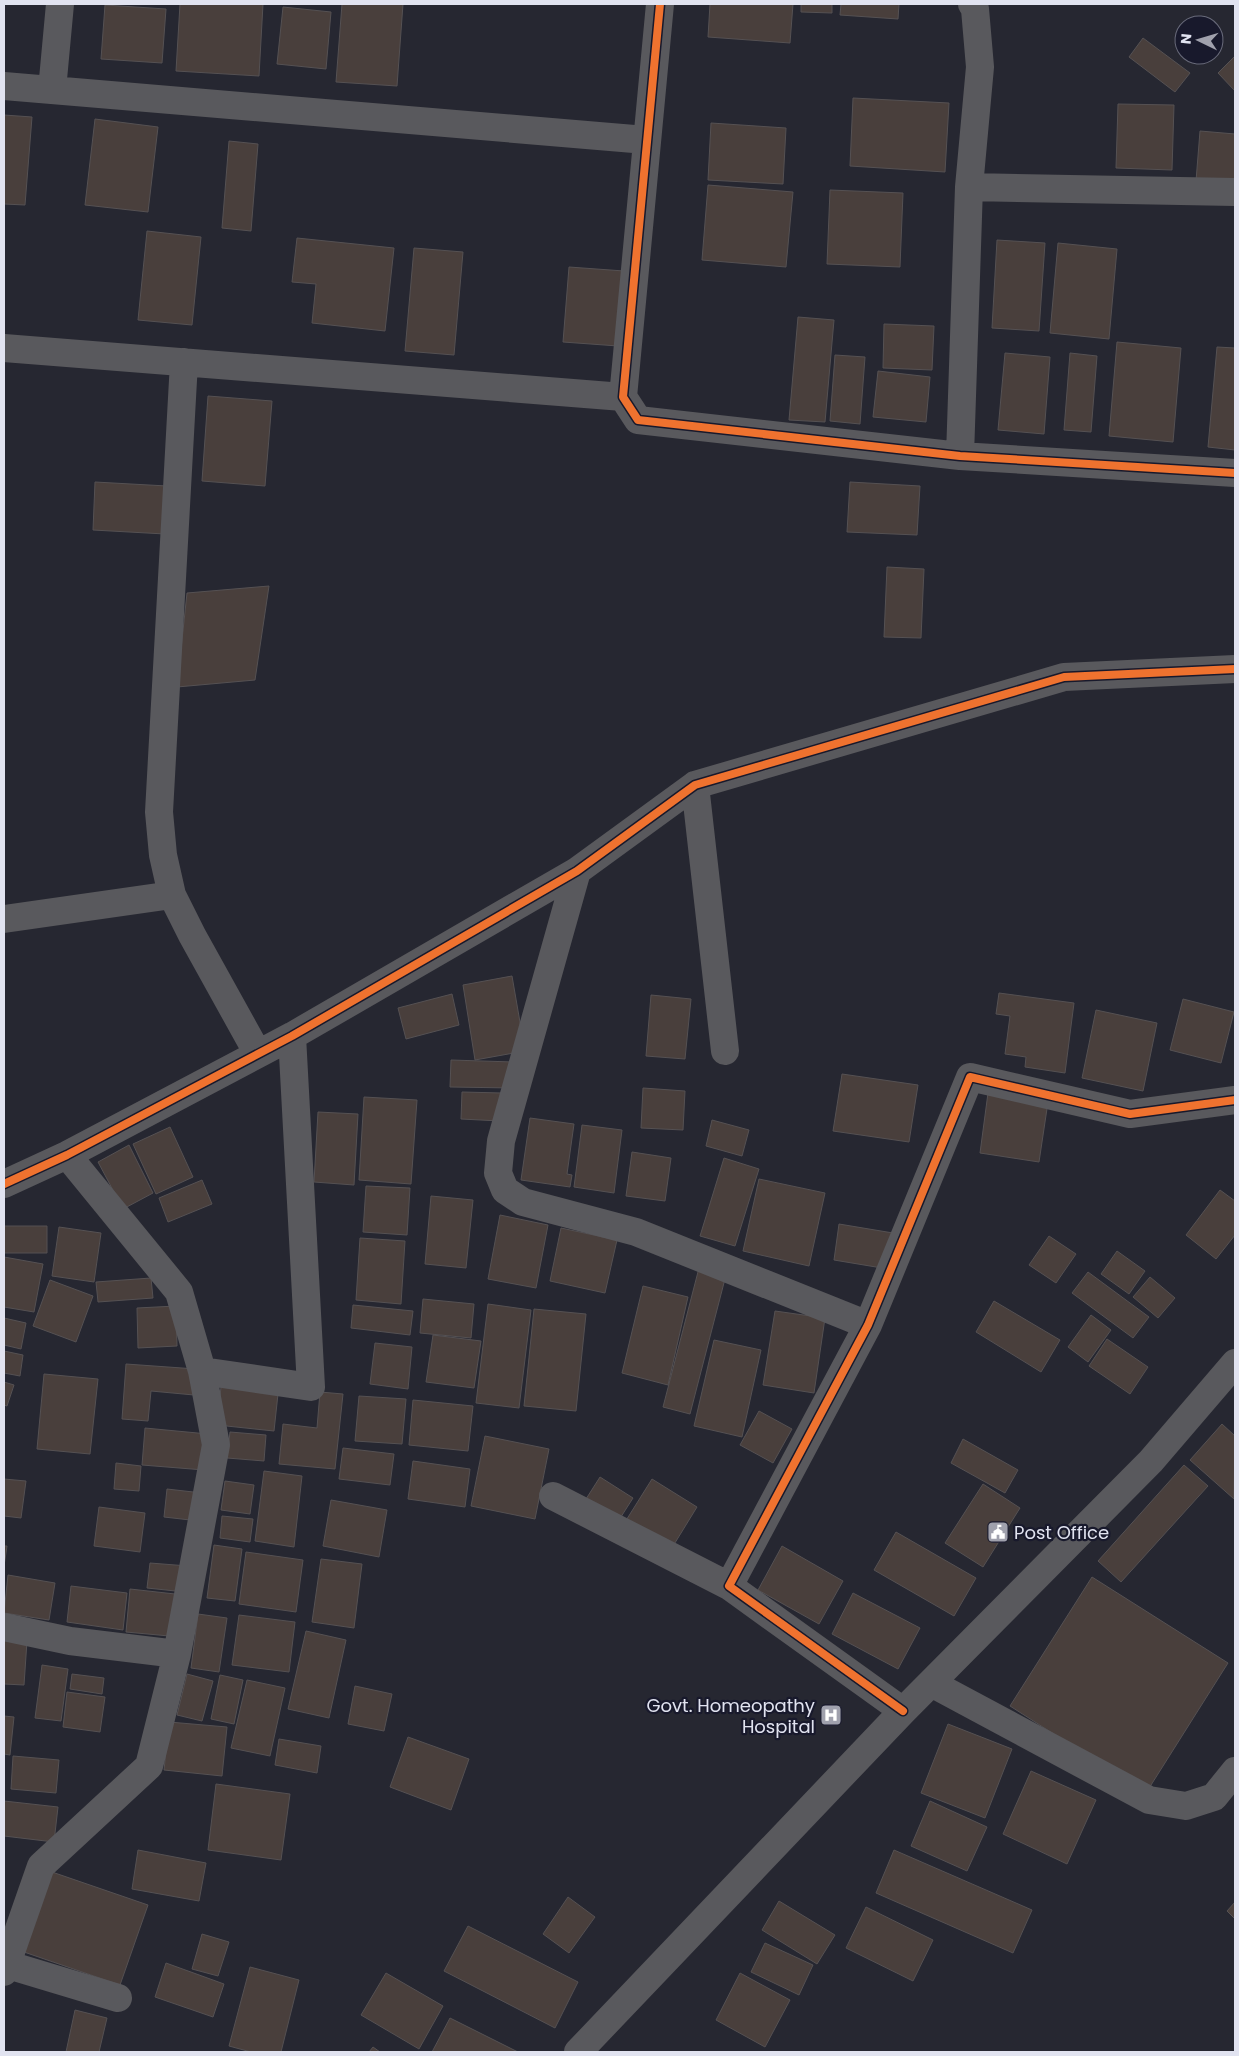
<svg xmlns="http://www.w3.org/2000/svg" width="1239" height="2056" font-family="Poppins,sans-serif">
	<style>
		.building { fill: #493f3c; stroke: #555153 }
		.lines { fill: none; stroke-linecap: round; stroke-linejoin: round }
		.minor { stroke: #59595d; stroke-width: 28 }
		.cycleway-casing { stroke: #18192c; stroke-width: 11 }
		.cycleway { stroke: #ef722f; stroke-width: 8 }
		.labels { text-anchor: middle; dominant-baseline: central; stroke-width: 4.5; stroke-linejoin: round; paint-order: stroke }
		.poi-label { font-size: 18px; fill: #e1e3f0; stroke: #18192c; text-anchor: start }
	</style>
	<rect width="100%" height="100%" fill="#262731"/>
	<path class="building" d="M 180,4 L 263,4 L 259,76 L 176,71 Z
		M 342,4 L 403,4 L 397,86 L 336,82 Z
		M 710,4 L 793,4 L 790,43 L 708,37 Z
		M 801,4 L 832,4 L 832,13 L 801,12 Z
		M 841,4 L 899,4 L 898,19 L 840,15 Z
		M 105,5 L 166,9 L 162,63 L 101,59 Z
		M 283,7 L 331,12 L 326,69 L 277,64 Z
		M 1143,38 L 1190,73 L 1175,92 L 1129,57 Z
		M 1235,56 L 1235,91 L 1218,73 Z
		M 853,98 L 949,103 L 945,172 L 850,166 Z
		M 1118,104 L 1174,105 L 1172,170 L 1116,168 Z
		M 4,115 L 32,117 L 25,205 L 4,204 Z
		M 95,119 L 158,127 L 148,212 L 85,205 Z
		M 711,123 L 786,128 L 783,184 L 708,180 Z
		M 1200,131 L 1235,134 L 1235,184 L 1196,181 Z
		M 229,141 L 258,144 L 251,231 L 222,228 Z
		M 708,185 L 793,192 L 786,267 L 702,260 Z
		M 830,190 L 903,193 L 900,267 L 827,264 Z
		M 147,231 L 201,237 L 192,325 L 138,320 Z
		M 297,238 L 394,248 L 385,331 L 312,323 L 316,284 L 292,282 Z
		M 997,240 L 1045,243 L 1039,331 L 992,328 Z
		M 1058,243 L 1117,249 L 1109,339 L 1050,333 Z
		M 414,248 L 463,252 L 454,355 L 405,351 Z
		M 569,267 L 624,271 L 618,346 L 563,342 Z
		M 798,317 L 834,320 L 825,422 L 789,420 Z
		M 884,324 L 934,326 L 932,370 L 883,368 Z
		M 1117,342 L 1181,348 L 1173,442 L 1109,436 Z
		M 1217,347 L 1235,348 L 1235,450 L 1208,447 Z
		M 1005,353 L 1050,357 L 1044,434 L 998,430 Z
		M 1070,353 L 1097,356 L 1091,432 L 1064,430 Z
		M 835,355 L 865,357 L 860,424 L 830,421 Z
		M 878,371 L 930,377 L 926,422 L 873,417 Z
		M 208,396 L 272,401 L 265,486 L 202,481 Z
		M 95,482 L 167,486 L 165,534 L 93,530 Z
		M 850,482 L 920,486 L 917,535 L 847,532 Z
		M 887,567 L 924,569 L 921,638 L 884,637 Z
		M 269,586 L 255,680 L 177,687 L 187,593 Z
		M 512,976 L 525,1051 L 475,1060 L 463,985 Z
		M 999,993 L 1074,1003 L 1065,1073 L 1025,1067 L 1026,1057 L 1005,1054 L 1010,1016 L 996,1014 Z
		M 452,994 L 459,1025 L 406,1039 L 398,1008 Z
		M 651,995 L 691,999 L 685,1059 L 646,1056 Z
		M 1183,999 L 1234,1012 L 1221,1063 L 1170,1050 Z
		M 1096,1010 L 1157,1023 L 1143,1091 L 1082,1078 Z
		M 451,1060 L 513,1062 L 512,1088 L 450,1087 Z
		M 842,1074 L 918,1085 L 909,1142 L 833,1131 Z
		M 643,1088 L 685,1091 L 683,1130 L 641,1128 Z
		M 462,1092 L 502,1093 L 500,1121 L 461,1119 Z
		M 988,1093 L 1048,1102 L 1039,1162 L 980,1153 Z
		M 364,1097 L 417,1100 L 411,1184 L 359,1180 Z
		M 318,1112 L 358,1114 L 354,1185 L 314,1182 Z
		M 530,1118 L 574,1124 L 567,1174 L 572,1175 L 570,1187 L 521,1180 Z
		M 712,1120 L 749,1130 L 742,1156 L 706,1146 Z
		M 582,1125 L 622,1130 L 614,1193 L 574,1187 Z
		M 170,1127 L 193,1177 L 156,1194 L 133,1144 Z
		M 129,1145 L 153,1193 L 123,1209 L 98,1162 Z
		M 632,1152 L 671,1158 L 665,1201 L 626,1196 Z
		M 724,1158 L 759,1169 L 735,1246 L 700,1236 Z
		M 759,1179 L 825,1193 L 809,1266 L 743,1251 Z
		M 202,1180 L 212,1204 L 168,1222 L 159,1198 Z
		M 366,1186 L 410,1188 L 407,1235 L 363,1232 Z
		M 1220,1190 L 1235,1201 L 1235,1235 L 1216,1259 L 1186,1235 Z
		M 431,1196 L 473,1200 L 466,1268 L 425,1264 Z
		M 500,1215 L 548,1225 L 536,1288 L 488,1279 Z
		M 839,1224 L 893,1233 L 888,1269 L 834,1260 Z
		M 4,1226 L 47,1226 L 47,1253 L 4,1253 Z
		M 59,1227 L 101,1233 L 94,1282 L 52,1276 Z
		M 561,1228 L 617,1240 L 605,1293 L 550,1281 Z
		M 1049,1236 L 1076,1254 L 1056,1283 L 1029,1265 Z
		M 360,1238 L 405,1241 L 401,1304 L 356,1300 Z
		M 1117,1251 L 1145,1271 L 1129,1294 L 1101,1274 Z
		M 4,1257 L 43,1264 L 34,1312 L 4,1307 Z
		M 699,1268 L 726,1275 L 690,1414 L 663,1407 Z
		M 1088,1272 L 1149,1317 L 1133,1338 L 1072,1293 Z
		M 1150,1277 L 1175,1298 L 1158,1318 L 1133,1297 Z
		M 151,1278 L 153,1298 L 98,1302 L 96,1282 Z
		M 50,1280 L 93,1296 L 76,1342 L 33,1326 Z
		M 643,1286 L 688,1297 L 668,1385 L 622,1373 Z
		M 423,1299 L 474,1304 L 471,1338 L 420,1333 Z
		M 994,1301 L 1060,1340 L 1041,1372 L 976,1332 Z
		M 488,1304 L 531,1310 L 519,1408 L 476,1403 Z
		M 353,1305 L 413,1311 L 410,1335 L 351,1328 Z
		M 176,1306 L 177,1346 L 138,1348 L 137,1308 Z
		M 534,1309 L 586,1314 L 576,1411 L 524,1406 Z
		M 775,1311 L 825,1318 L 814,1393 L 763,1385 Z
		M 1091,1315 L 1111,1330 L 1088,1362 L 1068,1347 Z
		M 4,1318 L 26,1323 L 21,1349 L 4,1345 Z
		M 433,1335 L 481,1341 L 474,1388 L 426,1382 Z
		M 1107,1339 L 1148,1367 L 1130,1394 L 1089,1366 Z
		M 714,1340 L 761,1350 L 742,1437 L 694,1426 Z
		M 375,1343 L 412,1347 L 408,1389 L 370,1384 Z
		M 4,1351 L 23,1355 L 20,1376 L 4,1373 Z
		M 126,1364 L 196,1369 L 194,1395 L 151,1391 L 148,1421 L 122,1419 Z
		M 44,1374 L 98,1379 L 90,1454 L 37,1449 Z
		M 4,1382 L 14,1385 L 7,1406 L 4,1405 Z
		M 221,1387 L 278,1394 L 274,1431 L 217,1425 Z
		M 320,1392 L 343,1394 L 335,1469 L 279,1464 L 283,1424 L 317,1428 Z
		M 359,1396 L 406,1399 L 402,1444 L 355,1441 Z
		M 413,1400 L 473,1406 L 468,1451 L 409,1445 Z
		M 759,1411 L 792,1429 L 773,1463 L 740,1445 Z
		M 1222,1424 L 1235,1436 L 1234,1499 L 1190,1460 Z
		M 145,1428 L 208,1434 L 204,1470 L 142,1465 Z
		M 230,1432 L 266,1435 L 264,1461 L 227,1458 Z
		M 485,1436 L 549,1449 L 535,1519 L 471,1506 Z
		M 963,1439 L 1018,1470 L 1005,1493 L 951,1463 Z
		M 343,1448 L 394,1454 L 390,1485 L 339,1479 Z
		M 413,1461 L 470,1469 L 465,1507 L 408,1499 Z
		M 116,1463 L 141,1466 L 139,1491 L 114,1489 Z
		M 1184,1465 L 1208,1486 L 1121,1582 L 1098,1561 Z
		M 264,1471 L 302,1476 L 294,1547 L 255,1541 Z
		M 600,1477 L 633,1498 L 619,1520 L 586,1499 Z
		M 4,1479 L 26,1481 L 21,1518 L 4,1516 Z
		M 652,1479 L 697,1507 L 670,1551 L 625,1522 Z
		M 225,1481 L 254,1485 L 250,1514 L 221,1510 Z
		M 983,1484 L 1020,1508 L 983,1567 L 945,1543 Z
		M 167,1489 L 202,1493 L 199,1521 L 164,1517 Z
		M 331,1500 L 387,1510 L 379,1557 L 323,1546 Z
		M 99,1507 L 145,1513 L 140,1552 L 94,1546 Z
		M 222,1516 L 253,1519 L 250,1542 L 220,1538 Z
		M 896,1532 L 976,1578 L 954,1616 L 874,1570 Z
		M 214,1545 L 242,1549 L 235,1601 L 207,1598 Z
		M 4,1546 L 7,1546 L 4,1566 Z
		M 782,1546 L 843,1581 L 819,1624 L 758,1590 Z
		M 246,1552 L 303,1560 L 296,1612 L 239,1604 Z
		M 321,1559 L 362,1564 L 354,1628 L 312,1622 Z
		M 150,1563 L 188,1566 L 185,1592 L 147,1588 Z
		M 8,1575 L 55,1583 L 49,1620 L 4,1613 Z
		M 1092,1577 L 1228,1663 L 1146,1793 L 1010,1706 Z
		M 71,1586 L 127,1593 L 123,1630 L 67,1622 Z
		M 130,1589 L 184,1595 L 180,1637 L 126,1632 Z
		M 853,1593 L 920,1628 L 898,1669 L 832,1634 Z
		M 198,1614 L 227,1618 L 219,1672 L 191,1668 Z
		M 239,1615 L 295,1622 L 289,1672 L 232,1665 Z
		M 306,1631 L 346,1640 L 329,1718 L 288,1709 Z
		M 4,1640 L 27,1641 L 24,1685 L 4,1684 Z
		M 42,1665 L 68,1669 L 61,1721 L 35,1718 Z
		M 72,1674 L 104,1678 L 102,1694 L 70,1689 Z
		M 187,1674 L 213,1681 L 202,1721 L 177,1715 Z
		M 220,1675 L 243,1680 L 234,1724 L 211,1719 Z
		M 247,1680 L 285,1688 L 270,1756 L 231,1748 Z
		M 355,1686 L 392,1694 L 384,1731 L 348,1724 Z
		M 67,1692 L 105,1697 L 100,1732 L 63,1727 Z
		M 4,1716 L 14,1717 L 10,1755 L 4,1754 Z
		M 169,1722 L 227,1727 L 222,1776 L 164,1770 Z
		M 948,1724 L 1012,1749 L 985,1818 L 921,1793 Z
		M 408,1737 L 469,1759 L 451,1810 L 390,1787 Z
		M 279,1739 L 321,1746 L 317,1773 L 275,1765 Z
		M 13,1756 L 59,1760 L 56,1793 L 11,1789 Z
		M 1031,1771 L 1096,1800 L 1067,1864 L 1003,1834 Z
		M 216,1784 L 290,1794 L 281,1860 L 208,1850 Z
		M 4,1801 L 58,1807 L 54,1842 L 4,1836 Z
		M 930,1801 L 987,1827 L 967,1871 L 911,1846 Z
		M 138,1850 L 206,1863 L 199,1901 L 132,1889 Z
		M 894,1850 L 1032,1910 L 1013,1953 L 876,1893 Z
		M 52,1872 L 148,1905 L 120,1985 L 24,1952 Z
		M 568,1897 L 595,1917 L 569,1953 L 543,1934 Z
		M 779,1901 L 835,1935 L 817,1964 L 762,1930 Z
		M 1235,1902 L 1235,1919 L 1227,1911 Z
		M 866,1907 L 933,1940 L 913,1981 L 846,1948 Z
		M 468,1926 L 578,1982 L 555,2028 L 444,1971 Z
		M 202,1934 L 229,1942 L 218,1976 L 192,1969 Z
		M 765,1943 L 813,1965 L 799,1995 L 751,1972 Z
		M 166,1963 L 224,1984 L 213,2017 L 155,1997 Z
		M 250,1967 L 299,1980 L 281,2052 L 251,2052 L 229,2046 Z
		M 386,1973 L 443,2006 L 419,2049 L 361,2015 Z
		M 740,1973 L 790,2000 L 765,2047 L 716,2020 Z
		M 75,2010 L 107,2018 L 99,2052 L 66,2052 Z
		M 450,2018 L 518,2052 L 432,2052 Z
		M 373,2047 L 380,2052 L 369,2052 Z"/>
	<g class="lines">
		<path class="minor" d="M 660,4 L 623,397 L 638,420 L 960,456 L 1235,473
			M 4,86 L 646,140
			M 52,90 L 60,4
			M 969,187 L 1235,192
			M 4,348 L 623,397
			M 184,362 L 159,812 L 163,855 L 172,895 L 192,935 L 258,1054
			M 960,456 L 969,187 L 980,67 L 975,9 L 972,4
			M 695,785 L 725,1051
			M 577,871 L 501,1141 L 498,1173 L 505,1190 L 523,1202 L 636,1232 L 868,1325
			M 4,919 L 172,895
			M 4,1184 L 67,1155 L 292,1036 L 577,871 L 695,785 L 1064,677 L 1235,669
			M 202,1371 L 311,1387 L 292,1036
			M 553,1496 L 729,1586
			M 4,1627 L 70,1641 L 177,1654
			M 931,1683 L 1149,1800 L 1186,1806 L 1214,1797 L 1235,1771
			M 903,1711 L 729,1586 L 868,1325 L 970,1077 L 1130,1114 L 1235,1100
			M 5,1964 L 118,1998
			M 4,1972 L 41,1866 L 149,1766 L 177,1654 L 216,1445 L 202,1371 L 179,1292 L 67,1155
			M 578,2052 L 903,1711 L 1151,1461 L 1235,1363"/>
		<g class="cycleway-casing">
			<path id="cycleway" d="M 660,4 L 623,397 L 638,420 L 960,456 L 1235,473
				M 4,1184 L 67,1155 L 292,1036 L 577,871 L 695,785 L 1064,677 L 1235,669
				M 903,1711 L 729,1586 L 868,1325 L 970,1077 L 1130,1114 L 1235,1100"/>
		</g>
		<use href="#cycleway" class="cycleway"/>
	</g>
	<defs>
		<g id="civic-square" transform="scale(1.125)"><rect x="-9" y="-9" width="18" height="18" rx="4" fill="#a0a1ad" stroke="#18192c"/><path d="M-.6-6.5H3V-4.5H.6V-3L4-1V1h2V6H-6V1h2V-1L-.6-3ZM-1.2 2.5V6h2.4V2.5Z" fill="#fff"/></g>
		<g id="hospital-square" transform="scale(1.125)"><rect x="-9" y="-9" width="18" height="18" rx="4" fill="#a0a1ad" stroke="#18192c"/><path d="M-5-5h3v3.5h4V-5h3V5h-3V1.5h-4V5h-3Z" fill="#fff"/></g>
	</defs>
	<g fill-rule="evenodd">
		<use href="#civic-square" x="998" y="1532"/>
		<use href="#hospital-square" x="831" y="1715"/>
	</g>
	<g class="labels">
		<g class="poi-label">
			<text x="1014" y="1532">Post Office</text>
			<text x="815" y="1705" text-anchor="end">Govt. Homeopathy<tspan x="815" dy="21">Hospital</tspan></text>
		</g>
	</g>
	<rect width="1239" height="2056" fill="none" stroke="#e1e3f0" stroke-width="10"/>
	<g transform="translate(1199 40) rotate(275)"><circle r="24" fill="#18192c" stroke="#686a7a"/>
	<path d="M0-4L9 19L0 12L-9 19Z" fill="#a0a1ad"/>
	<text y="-8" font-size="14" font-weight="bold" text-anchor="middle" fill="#e1e3f0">N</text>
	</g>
</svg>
